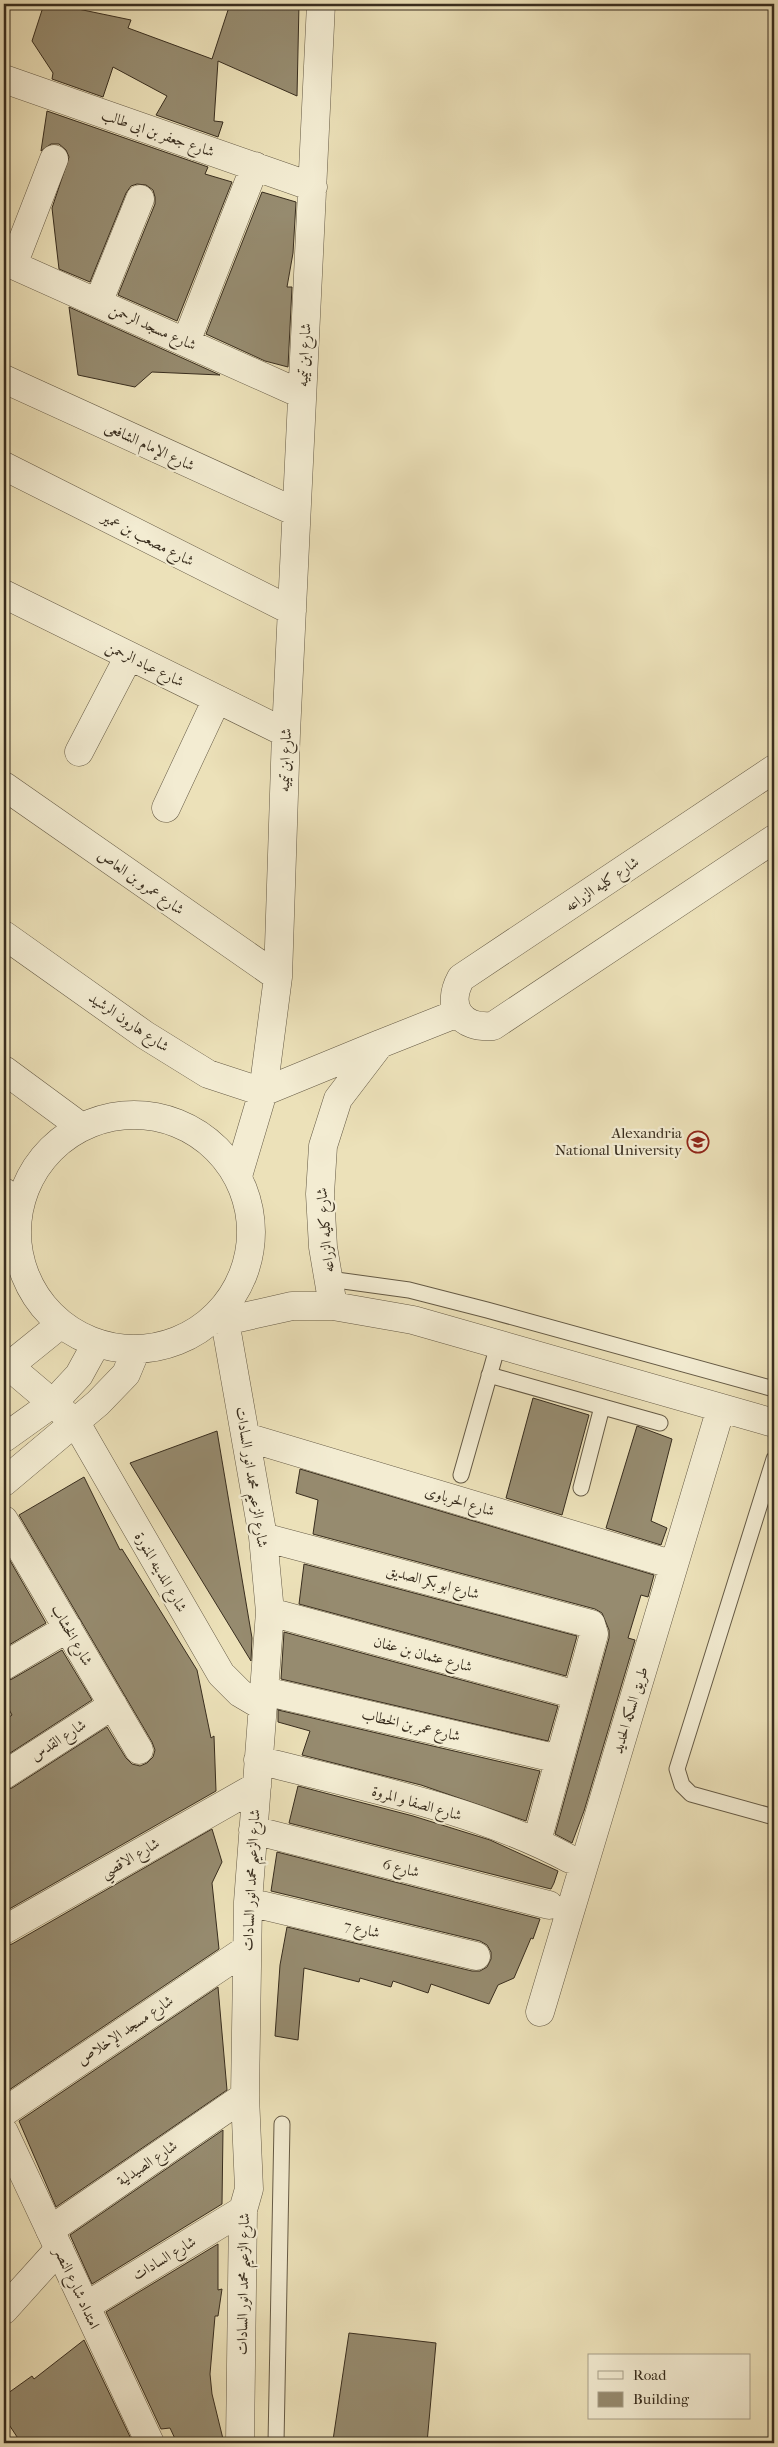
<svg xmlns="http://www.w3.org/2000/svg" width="778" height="2447" font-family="'IM FELL French Canon',Amiri,serif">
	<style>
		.building { fill: #968b6f; stroke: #382d1e }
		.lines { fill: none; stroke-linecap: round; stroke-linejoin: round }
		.service-casing { stroke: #655a45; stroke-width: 17 }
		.minor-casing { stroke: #655a45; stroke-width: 29 }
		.tertiary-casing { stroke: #655a45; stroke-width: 29 }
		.service { stroke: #f3ecd2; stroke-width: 15 }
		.minor { stroke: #f3ecd2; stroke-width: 28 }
		.tertiary { stroke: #f3ecd2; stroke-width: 28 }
		.labels { text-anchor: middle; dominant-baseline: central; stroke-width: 4.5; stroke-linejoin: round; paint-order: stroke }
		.street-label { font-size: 15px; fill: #382d1e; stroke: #f3ecd2 }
		.poi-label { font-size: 15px; fill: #382d1e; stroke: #f3ecd2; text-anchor: end }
	</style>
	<rect width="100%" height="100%" fill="#ece1b9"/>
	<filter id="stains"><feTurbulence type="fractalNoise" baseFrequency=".004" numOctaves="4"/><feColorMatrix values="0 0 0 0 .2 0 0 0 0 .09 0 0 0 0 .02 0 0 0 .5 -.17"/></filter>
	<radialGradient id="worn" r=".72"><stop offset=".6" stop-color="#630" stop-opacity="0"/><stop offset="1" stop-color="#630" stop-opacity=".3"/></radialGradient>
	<path class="building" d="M 44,4 L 54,4 L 131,20 L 128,28 L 212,59 L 230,4 L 299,4 L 297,96 L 218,61 L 214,121 L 223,122 L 218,137 L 156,115 L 167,96 L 113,67 L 103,97 L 52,79 L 53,73 L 32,41 Z
		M 47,111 L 208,167 L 205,174 L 232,182 L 177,321 L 118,295 L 155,204 L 155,197 L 153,190 L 146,185 L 137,184 L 131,186 L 126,193 L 90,282 L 59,269 L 52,208 L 69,157 L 66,150 L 59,144 L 51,144 L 41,151 Z
		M 262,192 L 296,202 L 293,253 L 287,287 L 292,287 L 288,367 L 265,361 L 206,334 Z
		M 69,307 L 220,375 L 152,372 L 135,387 L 78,375 Z
		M 533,1398 L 589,1415 L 562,1515 L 506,1498 Z
		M 637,1426 L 672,1439 L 651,1521 L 667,1528 L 661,1545 L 606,1528 Z
		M 217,1431 L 252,1638 L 251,1661 L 130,1463 Z
		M 300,1469 L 654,1575 L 648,1597 L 641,1595 L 628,1638 L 635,1640 L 584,1811 L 572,1843 L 555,1834 L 609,1638 L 609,1630 L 602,1613 L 595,1609 L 313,1534 L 318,1500 L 296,1493 Z
		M 84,1477 L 120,1550 L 122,1549 L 197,1670 L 211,1738 L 214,1736 L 216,1791 L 4,1912 L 4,1790 L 12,1788 L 107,1727 L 126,1758 L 132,1764 L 140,1766 L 147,1763 L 153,1757 L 155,1750 L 152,1742 L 19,1515 Z
		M 4,1550 L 46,1623 L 4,1648 Z
		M 304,1564 L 577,1636 L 566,1676 L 299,1604 Z
		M 284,1632 L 558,1706 L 548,1741 L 281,1679 Z
		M 62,1650 L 92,1700 L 4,1757 L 4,1721 L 12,1715 L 4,1700 L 4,1682 L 12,1679 Z
		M 278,1710 L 540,1771 L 526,1821 L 421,1785 L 302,1755 L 310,1731 L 278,1722 Z
		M 298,1786 L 413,1816 L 490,1840 L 558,1871 L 554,1883 L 551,1889 L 289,1823 Z
		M 212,1829 L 222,1862 L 212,1883 L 219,1949 L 9,2090 L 4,2079 L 4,1946 L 12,1944 Z
		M 277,1852 L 540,1919 L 533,1939 L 531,1938 L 514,1978 L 498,1985 L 489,2004 L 431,1984 L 428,1993 L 393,1981 L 391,1987 L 360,1978 L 359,1982 L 304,1968 L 298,2040 L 275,2036 L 280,1965 L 287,1927 L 472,1971 L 480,1971 L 487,1967 L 491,1959 L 491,1952 L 487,1945 L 480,1941 L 271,1891 Z
		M 218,1987 L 227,2090 L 56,2207 L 19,2121 Z
		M 223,2130 L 222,2204 L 92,2284 L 70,2235 Z
		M 218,2244 L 218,2290 L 222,2289 L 218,2316 L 215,2316 L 210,2374 L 212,2394 L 224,2443 L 177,2443 L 170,2428 L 161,2429 L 106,2312 Z
		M 349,2333 L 436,2343 L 427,2443 L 352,2443 L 333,2440 Z
		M 84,2340 L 133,2443 L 21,2443 L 4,2417 L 4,2396 L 32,2376 L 34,2379 Z"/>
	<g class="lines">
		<g class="service-casing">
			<path id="service" d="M 329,1279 L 409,1290 L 487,1310 L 774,1389
				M 489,1375 L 660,1423
				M 774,1459 L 677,1769 L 682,1785 L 691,1794 L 774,1817
				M 461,1475 L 498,1345
				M 581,1488 L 602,1407
				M 276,2443 L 282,2124"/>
		</g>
		<g class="minor-casing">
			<path id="minor" d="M 4,79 L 313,187
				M 4,261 L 301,394
				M 13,265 L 54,159
				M 98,303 L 140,199
				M 186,342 L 255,166
				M 4,379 L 296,512
				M 4,466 L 292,611
				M 4,594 L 286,733
				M 79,752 L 129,656
				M 774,769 L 461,978 C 445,1007 461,1029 493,1026 L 774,839
				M 4,786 L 278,977
				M 166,808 L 217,699
				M 4,935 L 145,1035 L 208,1074 L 263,1092 L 380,1044
				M 4,1070 L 80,1126
				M 238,1176 L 263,1092 L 278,977 L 286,733 L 321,4
				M 4,1192 L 19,1205
				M 333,1306 L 323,1247 L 320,1194 L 323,1146 L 338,1099 L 380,1044 L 458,1013
				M 214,1319 L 225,1321 L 292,1306 L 333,1306 L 413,1320 L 774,1423
				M 225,1321 L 263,1537 L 270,1612 L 248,1902 L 245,2096 L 249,2189 L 243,2210 L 240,2443
				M 4,1362 L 76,1423 L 221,1674 L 240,1693 L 262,1706
				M 246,1437 L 674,1565
				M 4,1520 L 139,1750
				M 263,1537 L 591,1624 L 594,1634 L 537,1841
				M 270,1612 L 577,1695
				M 4,1666 L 68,1628
				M 264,1691 L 559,1759
				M 258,1760 C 362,1787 475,1808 570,1859
				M 4,1775 L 113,1705
				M 253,1830 L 549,1905
				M 248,1902 L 476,1956
				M 4,1930 L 257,1786
				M 540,2012 L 721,1408
				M 4,2112 L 247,1949
				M 50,2230 L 245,2096
				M 86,2306 L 243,2210
				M 4,2310 L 59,2249"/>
		</g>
		<g class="tertiary-casing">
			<path id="tertiary" d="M17 1232a117 117 0 1 1 234 0a117 117 0 1 1-234 0Z
				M 4,1370 L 61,1324
				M 4,1438 L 53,1403 L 79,1375 L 96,1344
				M 4,1482 L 98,1403 L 126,1374 L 136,1350
				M 4,2132 L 150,2443"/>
		</g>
		<use href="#service" class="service"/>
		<use href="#minor" class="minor"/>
		<use href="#tertiary" class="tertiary"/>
	</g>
	<defs>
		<g id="school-ring" transform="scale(1.125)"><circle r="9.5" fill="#f3ecd2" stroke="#8f2418" stroke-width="1.5"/><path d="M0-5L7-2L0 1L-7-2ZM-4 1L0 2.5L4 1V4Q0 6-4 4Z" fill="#8f2418"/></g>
	</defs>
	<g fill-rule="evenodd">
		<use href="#school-ring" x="698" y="1142"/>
	</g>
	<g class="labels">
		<g class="street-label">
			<text transform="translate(158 133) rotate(19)">شارع جعفر بن ابى طالب</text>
			<text transform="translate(153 327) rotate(24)">شارع مسجد الرحمن</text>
			<text transform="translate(304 355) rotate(-87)">شارع ابن تيميه</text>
			<text transform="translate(150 446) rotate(25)">شارع الإمام الشافعى</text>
			<text transform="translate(148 539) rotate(27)">شارع مصعب بن عمير</text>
			<text transform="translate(145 664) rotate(26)">شارع عباد الرحمن</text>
			<text transform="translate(285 760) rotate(-88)">شارع ابن تيميه</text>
			<text transform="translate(141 882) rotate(35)">شارع عمرو بن العاص</text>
			<text transform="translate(602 884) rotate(-34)">شارع كليه الزراعه</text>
			<text transform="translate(129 1022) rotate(34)">شارع هارون الرشيد</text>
			<text transform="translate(325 1230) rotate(-95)">شارع كليه الزراعه</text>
			<text transform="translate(252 1477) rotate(81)">شارع الزعيم محمد انور السادات</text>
			<text transform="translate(460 1501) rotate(17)">شارع الحرباوى</text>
			<text transform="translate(161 1572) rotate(60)">شارع المدينه المنورة</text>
			<text transform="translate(433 1582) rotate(15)">شارع ابو بكر الصديق</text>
			<text transform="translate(72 1635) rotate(60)">شارع الخشاب</text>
			<text transform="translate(423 1654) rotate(15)">شارع عثمان بن عفان</text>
			<text transform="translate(630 1710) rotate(-73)">طريق السكه الحديد</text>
			<text transform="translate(411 1725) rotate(13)">شارع عمر بن الخطاب</text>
			<text transform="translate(58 1740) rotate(-33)">شارع القدس</text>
			<text transform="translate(417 1803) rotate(16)">شارع الصفا و المروة</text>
			<text transform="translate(130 1858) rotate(-30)">شارع الاقصي</text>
			<text transform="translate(401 1868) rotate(14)">شارع 6</text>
			<text transform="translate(251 1880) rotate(-87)">شارع الزعيم محمد انور السادات</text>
			<text transform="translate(362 1929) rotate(13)">شارع 7</text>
			<text transform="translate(125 2030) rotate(-34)">شارع مسجد الإخلاص</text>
			<text transform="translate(147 2163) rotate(-34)">شارع الصيدلية</text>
			<text transform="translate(164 2258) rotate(-31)">شارع السادات</text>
			<text transform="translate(243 2284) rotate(-89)">شارع الزعيم محمد انور السادات</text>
			<text transform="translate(77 2288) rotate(65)">امتداد شارع النصر</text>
		</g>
		<g class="poi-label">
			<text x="682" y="1133">Alexandria<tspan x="682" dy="17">National University</tspan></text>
		</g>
	</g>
	<rect width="778" height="2447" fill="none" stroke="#ece1b9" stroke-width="20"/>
	<rect x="5" y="5" width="768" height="2437" fill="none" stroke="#382d1e" stroke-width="2.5"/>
	<rect x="10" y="10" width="758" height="2427" fill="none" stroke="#382d1e"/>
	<rect x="588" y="2354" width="162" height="65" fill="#f3ecd2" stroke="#a8a08a"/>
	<rect x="598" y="2371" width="25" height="8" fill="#f3ecd2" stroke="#a8a08a"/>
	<text x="633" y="2380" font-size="15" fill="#382d1e">Road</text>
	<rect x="598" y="2392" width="25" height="15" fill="#968b6f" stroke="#a8a08a"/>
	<text x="633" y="2404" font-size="15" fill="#382d1e">Building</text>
	<rect width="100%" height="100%" filter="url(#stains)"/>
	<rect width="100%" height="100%" fill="url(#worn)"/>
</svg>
